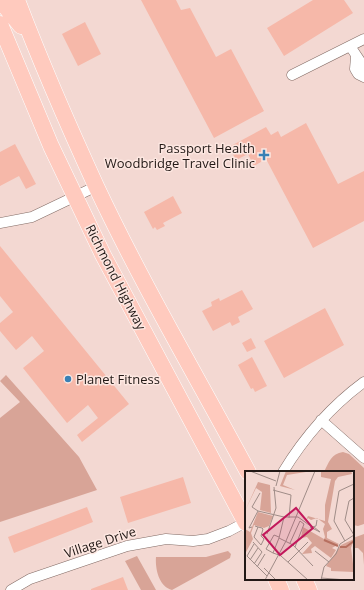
<svg xmlns="http://www.w3.org/2000/svg" width="364" height="590" font-family="'Open Sans',sans-serif">
	<style>
		.green { fill: #d8a497 }
		.building { fill: #f6b8a9 }
		.lines { fill: none; stroke-linecap: round; stroke-linejoin: round }
		.street-casing { stroke: #826b65; stroke-width: 11 }
		.primary-casing { stroke: #fff; stroke-width: 17 }
		.street { stroke: #fff; stroke-width: 10 }
		.primary { stroke: #ffcabe; stroke-width: 16 }
		.poi-dot { fill: #3a80b5; stroke: #fde7e1; stroke-width: 1.5 }
		.labels { text-anchor: middle; dominant-baseline: central; stroke-width: 3; stroke-linejoin: round; paint-order: stroke }
		.poi-label { font-size: 13px; fill: #221916; stroke: #fde7e1; text-anchor: end }
		.street-label { font-size: 13px; fill: #221916; stroke: #fde7e1 }
		.inset-river { fill: none; stroke: #b77060; stroke-width: 2 }
		.inset-road { fill: none; stroke: #9f8c87; stroke-width: 1 }
		.view { fill: #c2185b; fill-opacity: 0.15; stroke: #c2185b; stroke-width: 2 }
		.inset-edge { fill: none; stroke: #221916; stroke-width: 2 }
	</style>
	<rect width="100%" height="100%" fill="#f3d8d2"/>
	<path class="green" d="M 6,375 L 79,457 L 97,490 L 0,522 L 0,418 L 20,402 L 0,381 Z
		M 343,452 L 349,454 L 364,468 L 364,524 L 358,526 L 353,525 L 353,472 L 324,472 C 329,462 331,454 343,452 Z
		M 364,534 L 364,565 L 363,553 L 358,548 L 353,548 L 353,538 Z
		M 228,551 L 231,554 L 230,558 L 172,590 C 159,587 155,569 156,557 L 206,557 Z
		M 137,556 L 156,590 L 141,590 L 125,561 Z"/>
	<path class="building" d="M 141,0 L 176,0 L 181,10 L 190,8 L 216,57 L 231,49 L 264,111 L 214,138 Z
		M 313,0 L 344,0 L 353,13 L 284,56 L 267,28 Z
		M 85,22 L 101,54 L 78,66 L 62,34 Z
		M 306,123 L 338,184 L 364,171 L 364,221 L 313,248 L 266,159 L 254,166 L 248,154 L 236,160 L 229,147 L 266,127 L 271,135 L 278,131 L 281,137 Z
		M 15,144 L 36,184 L 26,189 L 19,176 L 0,186 L 0,152 Z
		M 173,196 L 182,213 L 163,223 L 165,226 L 157,230 L 155,227 L 153,229 L 144,212 Z
		M 0,246 L 129,404 L 82,442 L 77,435 L 98,418 L 88,405 L 67,423 L 23,368 L 44,351 L 32,336 L 16,350 L 0,331 L 0,323 L 13,312 L 0,296 Z
		M 242,290 L 253,309 L 238,317 L 240,322 L 232,326 L 230,322 L 213,331 L 202,311 L 212,306 L 211,302 L 219,298 L 220,301 Z
		M 325,308 L 344,345 L 284,378 L 264,341 Z
		M 251,338 L 256,348 L 247,352 L 242,343 Z
		M 252,357 L 267,386 L 255,392 L 253,388 L 251,389 L 238,365 Z
		M 183,477 L 191,503 L 128,523 L 120,497 Z
		M 87,507 L 93,522 L 14,553 L 8,537 Z
		M 123,577 L 128,590 L 91,590 L 91,589 Z"/>
	<g class="lines">
		<g class="street-casing">
			<path id="street" d="M 350,46 L 364,67
				M 356,57 L 355,69 L 358,74 L 364,77
				M 292,75 L 364,39
				M 0,223 L 32,217 L 97,186
				M 321,420 L 364,458
				M 283,472 C 305,436 330,407 364,382
				M 11,590 L 30,579 L 127,546 L 166,539 L 193,541 L 208,539 L 229,531 L 246,522"/>
		</g>
		<g class="primary-casing">
			<path id="primary" d="M 0,0 L 21,26
				M 17,0 C 41,63 68,125 96,186 C 142,284 197,377 248,472
				M 0,24 L 51,146 L 103,255 L 246,523
				M 276,579 L 281,590
				M 304,579 L 309,590"/>
		</g>
		<use href="#street" class="street"/>
		<use href="#primary" class="primary"/>
	</g>
	<g class="poi-dot">
		<path d="M262 149h4v4h4v4h-4v4h-4v-4h-4v-4h4z"/>
		<circle cx="68" cy="379" r="4"/>
	</g>
	<g class="labels">
		<g class="poi-label">
			<text x="255" y="148">Passport Health<tspan x="255" dy="15">Woodbridge Travel Clinic</tspan></text>
			<text x="76" y="379" text-anchor="start">Planet Fitness</text>
		</g>
		<g class="street-label">
			<text transform="translate(116 277) rotate(63)">Richmond Highway</text>
			<text transform="translate(100 542) rotate(-18)">Village Drive</text>
		</g>
	</g>
	<g transform="translate(245 471)">
		<rect width="109" height="109" fill="#f3d8d2"/>
		<path d="M 41,0 L 61,1 L 42,4 L 38,14 L 50,19 L 35,15 ZM 76,0 L 106,0 L 107,3 L 93,6 L 90,10 L 83,51 L 87,58 L 82,61 L 82,67 L 94,73 L 87,77 L 91,79 L 86,87 L 70,75 L 66,78 L 67,82 L 57,83 L 67,72 L 62,66 L 56,67 L 58,56 L 79,68 L 80,66 L 78,58 L 80,53 L 72,47 L 66,49 L 63,47 L 60,51 L 63,45 L 80,50 L 80,34 L 86,8 L 76,6 ZM 13,11 L 25,14 L 26,42 L 15,39 L 17,21 L 11,17 L 0,40 ZM 13,41 L 28,45 L 24,55 L 19,57 L 9,54 L 6,62 L 8,68 L 0,83 L 0,58 L 5,61 ZM 109,68 L 106,77 L 109,101 L 86,100 L 86,97 L 81,95 L 96,74 Z" fill="#d8a497"/>
		<path class="inset-river" d="M 79,69 L 93,75M 95,76 L 101,76 L 109,70"/>
		<path class="inset-road" d="M 5,0 L 31,10M 31,15 L 35,0M 28,19 L 46,24 L 44,47M 7,36 L 13,40 L 39,46 L 53,46 L 67,56 L 71,55 L 72,49M 7,36 L 15,22M 10,55 L 13,56 L 17,57 L 18,58 L 16,65 L 19,68 L 16,74 L 9,66 L 13,56M 7,56 L 4,57 L 13,40M 65,56 L 75,61 L 69,56M 22,63 L 31,37 L 29,16M 34,67 L 39,46M 100,70 L 89,50 L 94,20 L 109,13M 8,71 L 17,81 L 9,93M 45,72 L 55,50M 9,73 L 2,85 L 22,105M 50,76 L 59,53 L 55,50M 70,80 L 84,91M 28,82 L 21,78 L 29,64 L 34,66M 34,84 L 28,82 L 34,67 L 48,74 L 68,95M 36,85 L 63,109M 5,89 L 13,77M 43,91 L 63,71M 12,96 L 20,83M 19,97 L 31,109M 76,107 L 102,109M 20,109 L 41,70 L 70,0M 76,109 L 79,96 L 91,83 L 95,73 L 109,64 L 100,49 L 104,30 L 109,27"/>
		<path class="view" d="M 51,37 L 68,57 L 35,84 L 18,64 Z"/>
		<rect width="109" height="109" class="inset-edge"/>
	</g>
</svg>
